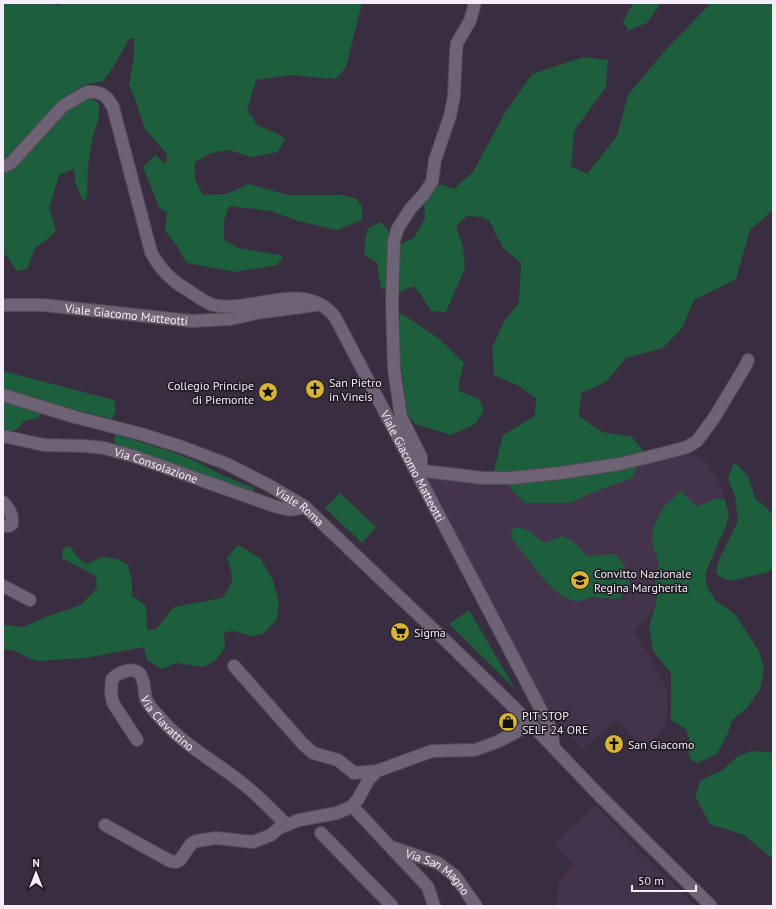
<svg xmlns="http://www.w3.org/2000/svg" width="776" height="909" font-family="'PT Sans',sans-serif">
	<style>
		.built { fill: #43334b }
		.green { fill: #1d5e3d }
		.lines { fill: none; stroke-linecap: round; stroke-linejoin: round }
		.minor-casing { stroke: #544a59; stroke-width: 14 }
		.minor { stroke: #6e6275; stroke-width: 12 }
		.labels { text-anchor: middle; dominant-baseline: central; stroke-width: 3; stroke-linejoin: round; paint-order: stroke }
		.street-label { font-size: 12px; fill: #f5eefa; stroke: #1e1821 }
		.poi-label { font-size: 12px; fill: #f5eefa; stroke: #1e1821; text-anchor: start }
	</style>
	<rect width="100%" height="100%" fill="#392e40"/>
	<path class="built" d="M 692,454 L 708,464 L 721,487 L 729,514 L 725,529 L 635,631 L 667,688 L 668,708 L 665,727 L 644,750 L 617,720 L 582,749 L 544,703 L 424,475 L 495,480 L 673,456 Z
		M 596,805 L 640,851 L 696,906 L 556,906 L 558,884 L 573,865 L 554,844 Z"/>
	<path class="green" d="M 3,3 L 53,3 L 57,6 L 61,3 L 362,3 L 346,67 L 336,79 L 289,75 L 256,80 L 247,110 L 258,126 L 277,133 L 285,139 L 278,152 L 251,157 L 229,150 L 211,153 L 195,162 L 195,180 L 203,195 L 226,194 L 249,184 L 288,195 L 342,195 L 357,199 L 362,207 L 362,220 L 337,230 L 298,221 L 271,211 L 229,206 L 224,221 L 224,240 L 238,248 L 279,255 L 283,257 L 277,265 L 236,272 L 187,263 L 177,246 L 165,230 L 167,213 L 159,207 L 143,167 L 155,155 L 166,164 L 167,154 L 145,129 L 135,99 L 129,85 L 134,55 L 134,38 L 129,39 L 114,66 L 103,81 L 83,85 L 60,103 L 14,155 L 3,160 Z
		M 633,3 L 661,3 L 647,23 L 629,30 L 623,22 Z
		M 711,3 L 773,3 L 773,210 L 750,230 L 736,279 L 694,300 L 682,328 L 663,348 L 626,358 L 606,382 L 581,393 L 579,416 L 602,432 L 632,437 L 644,452 L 632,478 L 589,494 L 570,503 L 524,503 L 494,470 L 503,435 L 535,416 L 536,398 L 519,386 L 494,375 L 492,348 L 505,320 L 519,303 L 521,263 L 503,248 L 489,220 L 481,217 L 467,216 L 456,226 L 463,247 L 465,268 L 446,312 L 431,311 L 421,295 L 414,286 L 399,292 L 401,244 L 414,238 L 425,218 L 424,204 L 440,184 L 454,189 L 473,172 L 505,113 L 532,74 L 584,57 L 608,60 L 606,87 L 574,131 L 571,166 L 587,174 L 617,136 L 628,95 L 662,54 Z
		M 89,97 L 99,103 L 99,117 L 93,136 L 88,166 L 87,198 L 83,201 L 76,185 L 74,169 L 59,175 L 49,208 L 56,231 L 45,241 L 35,248 L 27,269 L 17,271 L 8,258 L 3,253 L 3,171 L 69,104 Z
		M 381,222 L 389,231 L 388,290 L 381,288 L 377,263 L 364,254 L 365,241 L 368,228 Z
		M 401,313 L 438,338 L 464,363 L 459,382 L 459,391 L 479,399 L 484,410 L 475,424 L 451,435 L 415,424 L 408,415 L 396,333 Z
		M 3,371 L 114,400 C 117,408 116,412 112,419 L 3,391 Z
		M 3,402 L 39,408 L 43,412 L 38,418 L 24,421 C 18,430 14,432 3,432 Z
		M 115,434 L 172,452 L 200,463 L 222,475 L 254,488 L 254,493 L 117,447 L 114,440 Z
		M 733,464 L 738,465 L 748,477 L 756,500 L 765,506 L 773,515 L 773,568 L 768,572 L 731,581 L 720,577 L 716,572 L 719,560 L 738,521 L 735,496 L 728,479 Z
		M 681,491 L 697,507 L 716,498 L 725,500 L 729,514 L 725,529 L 720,539 L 705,574 L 707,587 L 716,601 L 735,614 L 759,651 L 764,668 L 760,689 L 747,708 L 733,719 L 727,735 L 717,754 L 697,763 C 684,756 691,751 689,738 C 688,735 687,732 686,729 L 671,720 L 671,673 L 653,651 L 649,628 L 657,599 L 656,581 L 659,563 L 652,544 L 653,527 L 664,506 Z
		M 340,493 L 376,527 L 362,543 L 325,508 Z
		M 514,527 L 528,530 L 545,543 L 562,536 L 574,542 L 587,556 L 616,554 L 625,567 L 630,585 L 619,599 L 592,597 L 578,602 L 563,597 L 544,580 L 510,536 Z
		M 238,545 L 260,558 L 272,578 L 279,601 L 277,619 L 263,634 L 251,636 L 234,631 L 224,632 L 225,647 L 217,659 L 204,667 L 176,663 L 162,669 L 147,660 L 144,647 L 86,658 L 36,661 L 12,650 L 3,650 L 3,625 L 24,627 L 43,618 L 81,605 L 97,588 L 96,576 L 62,558 L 63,548 L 70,546 L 78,558 L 86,564 L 102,557 L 118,559 L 128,565 L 132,582 L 132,596 L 142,603 L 146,607 L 147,630 L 156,629 L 174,607 L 222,598 C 235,581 234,577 227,558 Z
		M 469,610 L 515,689 L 449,624 Z
		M 752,751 L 770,752 L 773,755 L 773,859 L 744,835 L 710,824 L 695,796 L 701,780 L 721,771 L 738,756 Z"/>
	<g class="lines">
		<g class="minor-casing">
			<g id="minor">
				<path d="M 475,3 L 470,21 L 457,43 L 456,52 L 454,96 L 450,116 L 435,160 L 432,182 L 424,194 L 411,208 L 398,228 L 394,240 L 392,303 L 394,369 L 401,417 L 421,457 L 421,464 L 416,470 L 483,478 L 511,478 L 560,473 L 619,464 L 665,453 L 687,447 L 697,441 L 714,418 L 746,365 L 748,360"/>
				<path id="s1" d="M 3,167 L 11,163 L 63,106 L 87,92 L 95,92 L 102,94 L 108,99 L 113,107 L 151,252 C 159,268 171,280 186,289 C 194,294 204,302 213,305 C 253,314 304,278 335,317 L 551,729 L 554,748"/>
				<path id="s2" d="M 3,305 L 43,305 L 71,308 L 192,321 L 231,319 L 256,313 L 316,305"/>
				<path id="s3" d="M 3,395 L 75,417 L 141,434 L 182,447 L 227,464 L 270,486 L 304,506 L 450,645 L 531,724 L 600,796 L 711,906"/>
				<path id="s4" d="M 3,436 L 44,445 L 85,446 L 104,448 L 133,456 L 274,506 C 285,509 293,512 304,506"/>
				<path d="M 3,502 C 9,509 13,514 12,524 L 9,526 L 3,526"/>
				<path d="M 3,586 L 30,600"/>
				<path d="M 234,666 L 303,744 L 313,753 L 338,760 L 354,773 L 377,771"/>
				<path id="s5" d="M 137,740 L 113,703 L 111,693 L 112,679 C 119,672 137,664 142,678 C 145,685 144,692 146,699 C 149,707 157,714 163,721 C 185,746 216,762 242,783 C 258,795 272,811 287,825"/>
				<path d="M 352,806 L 428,887 L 434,906"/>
				<path d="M 105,825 L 170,861 L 176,862 L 180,860 L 191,844 L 196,841 L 216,838 L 253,842 L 271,835 L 279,828 L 299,820 L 337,813 L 344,810 L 352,806 L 358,799 L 369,779 L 377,771 L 432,751 L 475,750 L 499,741 L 531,724"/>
				<path d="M 321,833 L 392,906"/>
				<path id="s6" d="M 394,848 L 438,863 L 455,876 L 476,906"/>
			</g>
		</g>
		<use href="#minor" class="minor"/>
	</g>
	<defs>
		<g id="church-disc" transform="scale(1)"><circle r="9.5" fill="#d7b434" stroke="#1e1821"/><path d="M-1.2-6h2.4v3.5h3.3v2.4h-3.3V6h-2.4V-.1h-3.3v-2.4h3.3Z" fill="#111"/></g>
		<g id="sight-disc" transform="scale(1)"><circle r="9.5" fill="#d7b434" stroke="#1e1821"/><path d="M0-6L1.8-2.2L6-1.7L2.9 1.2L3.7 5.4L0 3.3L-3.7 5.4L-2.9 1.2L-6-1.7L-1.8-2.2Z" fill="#111"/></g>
		<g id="school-disc" transform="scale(1)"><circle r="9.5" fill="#d7b434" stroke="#1e1821"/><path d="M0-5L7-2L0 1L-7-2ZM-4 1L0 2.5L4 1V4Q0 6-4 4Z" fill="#111"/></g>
		<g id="supermarket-disc" transform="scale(1)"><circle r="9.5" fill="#d7b434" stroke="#1e1821"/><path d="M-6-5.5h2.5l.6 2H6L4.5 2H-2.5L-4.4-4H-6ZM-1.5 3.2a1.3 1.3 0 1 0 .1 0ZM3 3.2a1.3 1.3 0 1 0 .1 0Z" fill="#111"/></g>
		<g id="shop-disc" transform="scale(1)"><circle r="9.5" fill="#d7b434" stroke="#1e1821"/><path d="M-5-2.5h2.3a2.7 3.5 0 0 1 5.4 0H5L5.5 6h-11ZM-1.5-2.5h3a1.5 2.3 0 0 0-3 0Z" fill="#111"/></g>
	</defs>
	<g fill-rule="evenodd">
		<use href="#church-disc" x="315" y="389"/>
		<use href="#sight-disc" x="268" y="392"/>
		<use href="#school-disc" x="580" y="580"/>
		<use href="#supermarket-disc" x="400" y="632"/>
		<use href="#shop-disc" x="508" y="722"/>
		<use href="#church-disc" x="614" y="744"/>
	</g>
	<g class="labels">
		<g class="street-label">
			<text stroke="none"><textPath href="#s2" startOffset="124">Viale Giacomo Matteotti</textPath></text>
			<text stroke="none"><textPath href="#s4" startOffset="157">Via Consolazione</textPath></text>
			<text stroke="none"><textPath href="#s1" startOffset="676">Viale Giacomo Matteotti</textPath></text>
			<text stroke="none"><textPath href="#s3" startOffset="319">Viale Roma</textPath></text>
			<text stroke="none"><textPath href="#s5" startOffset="158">Via Ciavattino</textPath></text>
			<text stroke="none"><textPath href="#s6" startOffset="51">Via San Magno</textPath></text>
		</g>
		<g class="poi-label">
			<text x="329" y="382">San Pietro<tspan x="329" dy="14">in Vineis</tspan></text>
			<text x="254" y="385" text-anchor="end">Collegio Principe<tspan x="254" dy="14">di Piemonte</tspan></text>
			<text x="594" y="573">Convitto Nazionale<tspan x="594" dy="14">Regina Margherita</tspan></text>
			<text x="414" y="632">Sigma</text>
			<text x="522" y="715">PIT STOP<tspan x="522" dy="14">SELF 24 ORE</tspan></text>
			<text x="628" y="744">San Giacomo</text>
		</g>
	</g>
	<rect width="776" height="909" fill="none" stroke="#f5eefa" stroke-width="8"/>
	<g transform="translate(36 873)" stroke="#1e1821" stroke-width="3" paint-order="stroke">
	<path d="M0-3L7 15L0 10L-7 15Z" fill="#f5eefa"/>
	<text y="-6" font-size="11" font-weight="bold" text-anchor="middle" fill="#f5eefa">N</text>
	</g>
	<path d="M632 885v6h64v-6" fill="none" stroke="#f5eefa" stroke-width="2"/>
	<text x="638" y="885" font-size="12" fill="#f5eefa" stroke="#1e1821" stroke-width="3" paint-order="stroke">50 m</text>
</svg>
